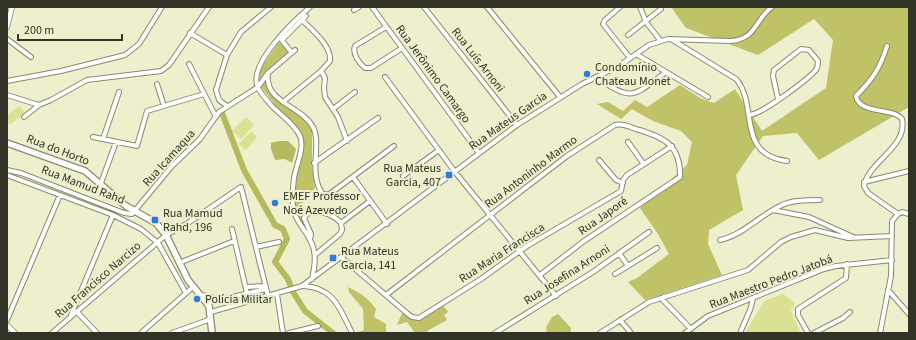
<svg xmlns="http://www.w3.org/2000/svg" width="916" height="340" font-family="'Source Sans 3',sans-serif">
	<style>
		.green { fill: #dce092 }
		.forest { fill: #bfc267 }
		.water { fill: #b6b95e }
		.lines { fill: none; stroke-linecap: round; stroke-linejoin: round }
		.river { stroke: #b6b95e; stroke-width: 6 }
		.minor-casing { stroke: #888a6c; stroke-width: 6 }
		.tertiary-casing { stroke: #888a6c; stroke-width: 6 }
		.secondary-casing { stroke: #888a6c; stroke-width: 8 }
		.minor { stroke: #fff; stroke-width: 4 }
		.tertiary { stroke: #fff; stroke-width: 4.5 }
		.secondary { stroke: #fff; stroke-width: 5.5 }
		.poi-dot { fill: #3777e5; stroke: #edefcd; stroke-width: 1.5 }
		.labels { text-anchor: middle; dominant-baseline: central; stroke-width: 4; stroke-linejoin: round; paint-order: stroke }
		.street-label { font-size: 12px; fill: #323326; stroke: #edefcd }
		.poi-label { font-size: 12px; fill: #323326; stroke: #edefcd; text-anchor: start }
	</style>
	<rect width="100%" height="100%" fill="#edefcd"/>
	<path class="green" d="M 19,106 L 25,113 L 9,125 L 7,115 Z
		M 246,117 L 254,125 L 241,139 L 232,131 Z
		M 251,131 L 257,137 L 246,150 L 239,144 Z
		M 783,294 L 795,303 L 791,311 L 801,333 L 745,333 L 764,301 Z"/>
	<path class="forest" d="M 671,7 L 909,7 L 909,107 L 819,160 L 797,133 L 763,136 L 736,175 L 743,210 L 709,230 L 708,244 L 722,275 L 645,300 L 628,282 L 637,278 L 669,254 L 658,234 L 640,208 L 687,165 L 692,142 L 681,131 L 653,121 L 632,109 L 621,119 L 597,104 L 608,102 L 623,111 L 635,100 L 647,107 L 680,85 L 700,98 L 714,103 L 735,89 L 762,131 L 826,88 L 833,40 L 814,19 L 758,55 L 686,28 Z
		M 279,42 L 289,52 L 266,71 L 259,81 L 261,68 Z
		M 265,81 L 272,96 L 304,120 L 312,130 L 312,166 L 315,188 L 302,204 L 300,212 L 310,237 L 296,214 L 295,203 L 296,178 L 304,147 L 302,136 L 295,125 L 277,107 L 261,87 Z
		M 348,287 C 361,293 368,298 376,309 L 374,317 L 386,324 L 386,333 L 355,333 L 364,330 L 363,309 L 349,292 Z
		M 443,305 L 448,312 L 444,315 L 447,320 L 427,331 L 427,333 L 415,333 L 407,322 L 397,325 L 402,313 L 417,320 Z
		M 558,314 L 571,328 L 570,333 L 547,333 L 546,327 L 552,317 Z"/>
	<path class="water" d="M 279,141 L 288,141 L 296,149 L 292,163 L 285,159 L 275,160 L 271,149 L 271,143 Z"/>
	<g class="lines">
		<path class="river" d="M 222,113 L 244,170 L 275,225 L 283,229 L 287,239 L 275,262 L 288,279 L 291,287
			M 293,292 L 305,311 L 333,333"/>
		<g class="minor-casing">
			<path id="minor" d="M 310,7 C 294,21 247,64 258,88 C 261,94 267,100 271,105 C 280,115 294,123 300,136 C 305,148 296,165 294,178 C 293,187 292,198 293,208 C 295,221 305,229 310,240 C 317,252 315,265 312,279
				M 372,7 L 479,153
				M 424,7 L 517,125
				M 487,7 L 560,97
				M 620,7 L 605,20 L 603,24 L 630,58
				M 640,7 L 646,22 L 660,40
				M 354,10 L 359,7
				M 302,20 C 312,30 332,46 330,61 L 321,71 L 325,78 L 324,88 L 325,97 L 338,117 L 347,141
				M 386,27 L 355,46 C 352,54 359,63 365,68 L 371,68 L 402,48
				M 190,33 L 227,55
				M 628,35 L 661,9
				M 7,39 L 31,57
				M 281,39 L 292,53
				M 671,39 L 736,79 C 759,105 735,154 787,161
				M 282,40 L 306,16
				M 887,46 C 880,68 873,79 856,96 C 859,115 894,107 902,119 C 908,147 869,161 864,186 L 868,193 L 898,214
				M 295,50 L 268,73 C 264,103 301,105 313,127 C 322,144 308,172 322,193 L 327,195 L 331,193 L 394,146
				M 636,54 L 708,97
				M 189,64 L 216,117
				M 385,77 L 455,172 L 556,296
				M 596,77 C 633,102 632,97 666,72
				M 7,81 L 61,71 L 125,55 L 139,44 L 162,7
				M 157,84 L 164,106
				M 7,95 L 39,105 L 51,100 L 87,80 L 161,71 L 169,65 L 209,7
				M 283,102 L 321,71
				M 227,106 L 219,100 L 216,90 L 227,55 L 241,32 L 271,7
				M 333,109 L 355,92
				M 749,115 C 761,115 807,80 816,70 C 818,67 818,65 818,61 L 809,50 L 801,49 L 774,70 L 773,76 L 778,99
				M 24,117 L 39,105
				M 93,137 L 137,146 L 147,111 L 204,94
				M 103,139 L 119,92
				M 628,142 L 643,163
				M 599,160 L 616,180 L 623,183
				M 314,163 L 378,118
				M 7,170 L 21,173 L 124,213 L 132,214 L 172,166 L 200,139 L 219,112 L 258,87 L 268,73
				M 7,175 L 113,215 L 141,229 L 158,243 L 186,293
				M 403,176 L 439,150
				M 353,177 L 387,224
				M 864,182 L 909,171
				M 101,183 L 116,142
				M 773,210 L 809,217 L 853,237
				M 341,223 L 370,201
				M 232,229 L 249,302
				M 310,240 L 311,234 L 304,218 L 307,214 C 319,209 333,214 341,223 L 342,230 L 340,234 L 315,255
				M 720,240 C 743,235 759,216 780,206 C 791,200 807,200 820,200
				M 256,247 L 279,242
				M 619,253 L 628,266
				M 341,257 L 408,314 L 412,317 L 419,318 L 481,279 L 527,246 L 621,191 L 623,180 L 627,175 L 672,146
				M 179,263 L 234,241
				M 615,274 L 657,248
				M 303,286 C 334,287 340,309 352,333
				M 246,287 L 265,286
				M 888,290 L 909,314
				M 277,294 L 283,333
				M 386,295 L 567,156 L 615,125 C 622,123 630,127 636,129 C 664,137 681,145 680,177 L 584,241 L 540,275
				M 661,298 L 691,329
				M 207,303 L 266,289
				M 77,312 L 97,333
				M 211,312 L 302,286 L 517,125 L 582,84 L 619,66 L 649,45 L 668,39 L 729,41 C 757,40 754,20 772,7
				M 71,315 L 113,215
				M 7,320 L 60,195
				M 620,320 L 631,333
				M 52,333 L 166,235 L 188,223 L 241,187 L 268,296
				M 141,333 L 193,287
				M 172,333 L 211,319
				M 289,333 L 318,326
				M 495,333 L 593,272 L 649,232
				M 600,333 L 649,302 L 748,270 L 781,242 L 791,237 L 815,230 L 848,238 L 892,236
				M 685,333 L 708,316 L 824,269 L 836,266 L 892,260
				M 740,333 L 750,310 L 753,299
				M 808,333 L 798,315 L 798,309 L 846,278 L 847,264
				M 814,333 L 843,318 L 850,312
				M 880,333 L 891,276 L 892,221 L 898,214 L 902,212 L 909,214"/>
		</g>
		<g class="tertiary-casing">
			<path id="tertiary" d="M 7,27 L 12,7
				M 7,325 L 15,333"/>
		</g>
		<g class="secondary-casing">
			<path id="secondary" d="M 7,143 L 85,171 L 126,206 L 156,223 L 166,235 L 188,280 L 209,306 L 212,333
				M 203,296 L 218,300"/>
		</g>
		<use href="#minor" class="minor"/>
		<use href="#tertiary" class="tertiary"/>
		<use href="#secondary" class="secondary"/>
	</g>
	<g class="poi-dot">
		<circle cx="587" cy="74" r="4"/>
		<rect x="445" y="171" width="8" height="8" rx="2"/>
		<circle cx="275" cy="203" r="4"/>
		<rect x="151" y="216" width="8" height="8" rx="2"/>
		<rect x="329" y="254" width="8" height="8" rx="2"/>
		<circle cx="197" cy="299" r="4"/>
	</g>
	<g class="labels">
		<g class="street-label">
			<text transform="translate(478 60) rotate(52)">Rua Luís Arnoni</text>
			<text transform="translate(433 74) rotate(54)">Rua Jerônimo Camargo</text>
			<text transform="translate(508 121) rotate(-35)">Rua Mateus Garcia</text>
			<text transform="translate(58 150) rotate(21)">Rua do Horto</text>
			<text transform="translate(169 158) rotate(-48)">Rua Icamaqua</text>
			<text transform="translate(531 172) rotate(-37)">Rua Antoninho Marmo</text>
			<text transform="translate(83 185) rotate(21)">Rua Mamud Rahd</text>
			<text transform="translate(603 216) rotate(-35)">Rua Japoré</text>
			<text transform="translate(502 253) rotate(-33)">Rua Maria Francisca</text>
			<text transform="translate(567 275) rotate(-33)">Rua Josefina Arnoni</text>
			<text transform="translate(98 280) rotate(-41)">Rua Francisco Narcizo</text>
			<text transform="translate(771 282) rotate(-21)">Rua Maestro Pedro Jatobá</text>
		</g>
		<g class="poi-label">
			<text x="595" y="67">Condomínio<tspan x="595" dy="14">Chateau Monet</tspan></text>
			<text x="441" y="168" text-anchor="end">Rua Mateus<tspan x="441" dy="14">Garcia, 407</tspan></text>
			<text x="283" y="196">EMEF Professor<tspan x="283" dy="14">Noé Azevedo</tspan></text>
			<text x="163" y="213">Rua Mamud<tspan x="163" dy="14">Rahd, 196</tspan></text>
			<text x="341" y="251">Rua Mateus<tspan x="341" dy="14">Garcia, 141</tspan></text>
			<text x="205" y="299">Polícia Militar</text>
		</g>
	</g>
	<rect width="916" height="340" fill="none" stroke="#323326" stroke-width="16"/>
	<path d="M18 34v6h104v-6" fill="none" stroke="#323326" stroke-width="2"/>
	<text x="24" y="34" font-size="12" fill="#323326" stroke="#edefcd" stroke-width="3" paint-order="stroke">200 m</text>
</svg>
